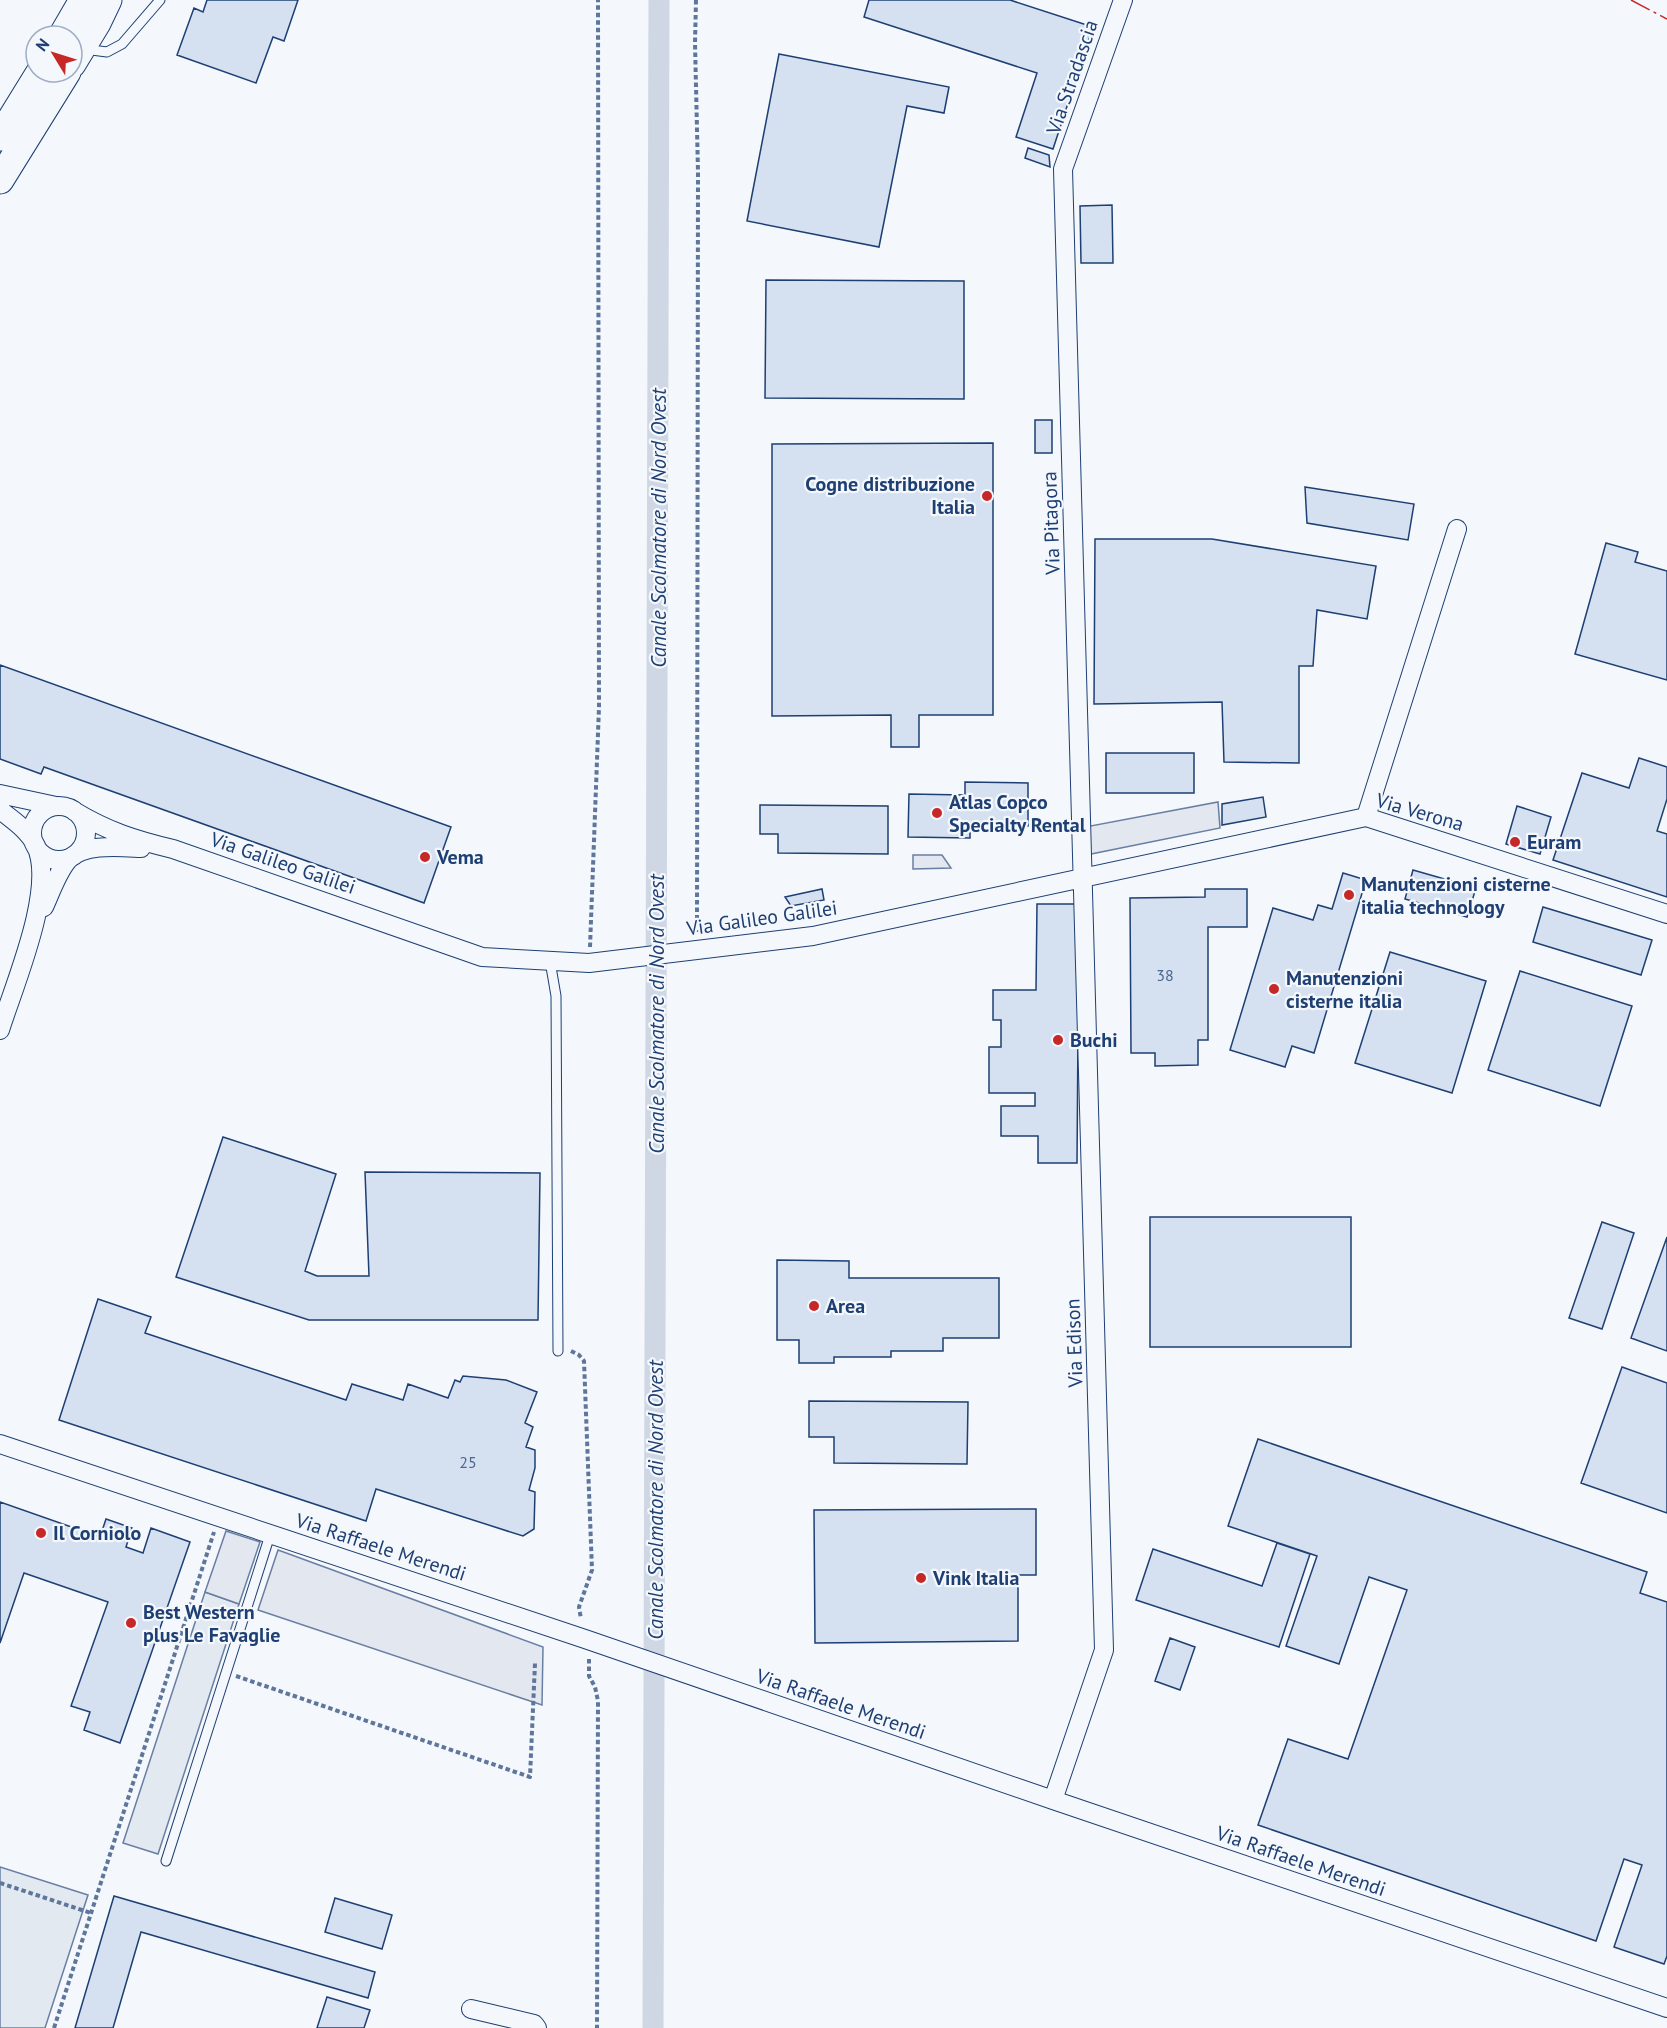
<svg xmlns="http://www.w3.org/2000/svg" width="1667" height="2028" font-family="'PT Sans',sans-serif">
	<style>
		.green { fill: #e3e9f0; stroke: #687fa3; stroke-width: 1.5 }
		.parking { fill: #e3e8f0; stroke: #687fa3; stroke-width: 1.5 }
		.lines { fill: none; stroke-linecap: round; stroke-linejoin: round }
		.canal { stroke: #cfd7e4; stroke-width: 21 }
		.building { fill: #d5e0f0; stroke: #1d3f73; stroke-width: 1.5 }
		.service-casing { stroke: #1d3f73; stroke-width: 11 }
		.minor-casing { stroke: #1d3f73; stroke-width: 20 }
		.primary-casing { stroke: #1d3f73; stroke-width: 29 }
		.path { stroke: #5e769c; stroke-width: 4; stroke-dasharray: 4.5 3; stroke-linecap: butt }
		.service { stroke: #f4f7fb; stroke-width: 9 }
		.minor { stroke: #f4f7fb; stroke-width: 18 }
		.primary { stroke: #f4f7fb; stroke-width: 27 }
		.power { stroke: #c62828; stroke-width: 1.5; stroke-dasharray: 21 4.5 3 4.5; stroke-linecap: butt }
		.poi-dot { fill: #c62828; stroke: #f4f7fb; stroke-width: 2 }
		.labels { text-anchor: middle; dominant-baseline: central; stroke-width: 4.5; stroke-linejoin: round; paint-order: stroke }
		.number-label { font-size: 16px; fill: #4b6792 }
		.street-label { font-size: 20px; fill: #1d3f73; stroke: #f4f7fb }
		.poi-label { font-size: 20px; font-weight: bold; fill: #1d3f73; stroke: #f4f7fb; text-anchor: start }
		.water-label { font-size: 21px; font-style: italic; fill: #1d3f73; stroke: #f4f7fb }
	</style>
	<rect width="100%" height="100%" fill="#f4f7fb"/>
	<path class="green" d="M 205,1592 L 239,1604 L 158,1854 L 123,1843 Z
		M 0,1867 L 88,1895 L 45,2028 L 0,2028 Z"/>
	<path class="parking" d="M 1218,802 L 1220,828 L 1086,855 L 1085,827 Z
		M 913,855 L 942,855 L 951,868 L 913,869 Z
		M 226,1531 L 260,1542 L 239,1604 L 205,1592 Z
		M 278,1550 L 543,1647 L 542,1705 L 258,1610 Z"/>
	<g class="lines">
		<path class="canal" d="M 653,2028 L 659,0"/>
	</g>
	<path class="building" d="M 207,0 L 298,0 L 284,41 L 273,37 L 256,83 L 177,55 L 194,8 L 203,12 Z
		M 869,0 L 1010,0 L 1093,27 L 1053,149 L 1016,137 L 1037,73 L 864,17 Z
		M 779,54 L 949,87 L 944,113 L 907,106 L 879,247 L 747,221 Z
		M 1028,148 L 1049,155 L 1050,167 L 1025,158 Z
		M 1112,205 L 1113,263 L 1081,263 L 1080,206 Z
		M 766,280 L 964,281 L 964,399 L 765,398 Z
		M 1035,420 L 1052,420 L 1052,453 L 1035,453 Z
		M 993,443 L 993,715 L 919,715 L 919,747 L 891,747 L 891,715 L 772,716 L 772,444 Z
		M 1305,487 L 1414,504 L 1408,540 L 1307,523 Z
		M 1095,539 L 1212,539 L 1376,566 L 1367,619 L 1317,610 L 1313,666 L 1299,666 L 1299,763 L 1224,762 L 1222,702 L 1094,704 Z
		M 1606,543 L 1638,552 L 1635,562 L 1667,571 L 1667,680 L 1575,654 Z
		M 0,665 L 451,827 L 424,903 L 44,767 L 41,774 L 0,759 Z
		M 1106,753 L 1194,753 L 1194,793 L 1106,793 Z
		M 1639,758 L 1667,767 L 1667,799 L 1657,831 L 1667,834 L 1667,897 L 1553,860 L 1582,773 L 1629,788 Z
		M 965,782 L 1028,783 L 1028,826 L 970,825 L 970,838 L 908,837 L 909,794 L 965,795 Z
		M 1263,797 L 1266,817 L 1222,825 L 1222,804 Z
		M 760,805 L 888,806 L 888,854 L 778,853 L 778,834 L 760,834 Z
		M 1517,806 L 1551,817 L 1540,854 L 1506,844 Z
		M 1413,870 L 1476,888 L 1467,917 L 1405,899 Z
		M 1343,873 L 1366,880 L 1314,1053 L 1292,1046 L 1285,1067 L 1230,1050 L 1273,908 L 1313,920 L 1318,905 L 1332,909 Z
		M 822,889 L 824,900 L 791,906 L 785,897 Z
		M 1205,889 L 1247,889 L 1247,927 L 1208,927 L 1208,1040 L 1198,1040 L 1198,1065 L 1155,1066 L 1155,1053 L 1131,1053 L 1130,898 L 1205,897 Z
		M 1037,904 L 1079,904 L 1077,1163 L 1038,1163 L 1038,1136 L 1001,1136 L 1001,1106 L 1035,1106 L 1035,1093 L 989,1093 L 989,1047 L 1001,1047 L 1001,1020 L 993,1020 L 993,990 L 1036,990 Z
		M 1543,907 L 1652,940 L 1641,975 L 1533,942 Z
		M 1390,952 L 1486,981 L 1452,1093 L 1355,1063 Z
		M 1520,971 L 1632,1006 L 1600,1106 L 1488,1070 Z
		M 223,1137 L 336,1174 L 305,1271 L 317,1276 L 369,1276 L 365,1172 L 540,1173 L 538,1320 L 309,1320 L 176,1277 Z
		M 1150,1217 L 1351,1217 L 1351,1347 L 1150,1347 Z
		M 1602,1222 L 1634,1233 L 1602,1329 L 1569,1318 Z
		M 1667,1237 L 1667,1351 L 1631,1338 Z
		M 777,1260 L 849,1261 L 849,1278 L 999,1278 L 999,1338 L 943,1338 L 943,1351 L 891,1351 L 891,1357 L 834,1357 L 834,1363 L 799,1363 L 799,1340 L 777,1340 Z
		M 98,1299 L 151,1317 L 145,1333 L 346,1400 L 352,1384 L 403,1400 L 408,1384 L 448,1398 L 455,1380 L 460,1382 L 463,1376 L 506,1380 L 537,1392 L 525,1423 L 533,1427 L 526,1447 L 535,1450 L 535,1468 L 529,1490 L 535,1492 L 534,1529 L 523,1536 L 376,1489 L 366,1521 L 59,1420 Z
		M 1622,1367 L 1667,1383 L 1667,1513 L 1581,1483 Z
		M 809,1401 L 968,1402 L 967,1464 L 834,1463 L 834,1437 L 809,1437 Z
		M 1258,1439 L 1647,1572 L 1640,1593 L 1667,1602 L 1667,1956 L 1664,1964 L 1614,1947 L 1642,1865 L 1624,1859 L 1596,1941 L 1258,1825 L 1288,1739 L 1348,1759 L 1407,1590 L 1369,1577 L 1339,1664 L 1286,1646 L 1317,1556 L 1228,1526 Z
		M 0,1502 L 100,1537 L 106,1519 L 132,1528 L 126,1547 L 143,1553 L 151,1528 L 190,1542 L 120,1743 L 84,1730 L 90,1712 L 71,1706 L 108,1602 L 24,1573 L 0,1643 Z
		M 1036,1509 L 1036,1575 L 1018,1575 L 1018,1641 L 815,1643 L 814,1510 Z
		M 1277,1543 L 1310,1554 L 1279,1647 L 1136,1600 L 1153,1549 L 1262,1586 Z
		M 1170,1638 L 1195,1647 L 1180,1690 L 1155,1681 Z
		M 114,1896 L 375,1972 L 368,1998 L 141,1932 L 113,2028 L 75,2028 Z
		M 335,1898 L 392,1915 L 382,1949 L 325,1932 Z
		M 327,1997 L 370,2010 L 364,2028 L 317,2028 Z"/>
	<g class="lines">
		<g class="service-casing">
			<path id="service" d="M 84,49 L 107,52 L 122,44 L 160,0
				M 550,961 L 556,996 L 558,1351
				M 166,1861 L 270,1535"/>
		</g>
		<g class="minor-casing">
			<path id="minor" d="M 0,794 L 56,806
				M32 833a27 27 0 1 1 54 0a27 27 0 1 1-54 0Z
				M 0,810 C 13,820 29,831 36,846 C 56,889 14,985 0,1030
				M 74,811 C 107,831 135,840 173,849 L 482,957 L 589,963 L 813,936 L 1366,817 L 1667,914
				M 1366,817 L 1457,529
				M 44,907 C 51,892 57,873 68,860 C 84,843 120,847 141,848
				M 0,1444 L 585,1639 L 1053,1800 L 1667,2008
				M 1053,1800 L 1104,1650 L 1063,169 L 1123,0
				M 471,2009 L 534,2024 L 537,2028"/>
		</g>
		<g class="primary-casing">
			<path id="primary" d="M 62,36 L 83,0
				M 72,64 L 97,23 L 108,0
				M 0,137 L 40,72
				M 0,180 L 67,72"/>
		</g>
		<path class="path" d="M 696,0 L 695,43 L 698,172 L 697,932
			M 31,52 L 36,43
			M 590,947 L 599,707 L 598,0
			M 571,1351 L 579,1355 L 584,1361 L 592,1570 L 579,1607 L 581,1619
			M 589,1659 L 589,1676 L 595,1687 L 598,1701 L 597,2028
			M 236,1676 L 530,1777 L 535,1663
			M 0,1883 L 91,1913
			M 54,2028 L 214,1532"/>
		<use href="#service" class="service"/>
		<use href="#minor" class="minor"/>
		<use href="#primary" class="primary"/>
		<path class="power" d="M 1631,0 L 1667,19"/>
	</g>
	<g class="poi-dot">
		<circle cx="987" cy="496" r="6"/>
		<circle cx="937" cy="813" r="6"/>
		<circle cx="1515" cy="842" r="6"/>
		<circle cx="425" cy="857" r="6"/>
		<circle cx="1349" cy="895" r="6"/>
		<circle cx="1274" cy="989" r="6"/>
		<circle cx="1058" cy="1040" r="6"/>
		<circle cx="814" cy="1306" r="6"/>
		<circle cx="41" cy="1533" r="6"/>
		<circle cx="921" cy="1578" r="6"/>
		<circle cx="131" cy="1623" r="6"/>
	</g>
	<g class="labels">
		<g class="number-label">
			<text x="1165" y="975">38</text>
			<text x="468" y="1462">25</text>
		</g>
		<g class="street-label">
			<text transform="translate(1072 77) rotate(-71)">Via Stradascia</text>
			<text transform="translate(1051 523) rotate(-92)">Via Pitagora</text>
			<text transform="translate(1420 812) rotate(16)">Via Verona</text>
			<text transform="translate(283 863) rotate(19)">Via Galileo Galilei</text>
			<text transform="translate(762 918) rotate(-8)">Via Galileo Galilei</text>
			<text transform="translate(1074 1343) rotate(-92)">Via Edison</text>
			<text transform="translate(381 1547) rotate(18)">Via Raffaele Merendi</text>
			<text transform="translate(841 1704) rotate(19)">Via Raffaele Merendi</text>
			<text transform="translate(1301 1861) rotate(19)">Via Raffaele Merendi</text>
		</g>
		<g class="poi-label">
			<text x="975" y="484" text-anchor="end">Cogne distribuzione<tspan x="975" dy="23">Italia</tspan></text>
			<text x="949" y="802">Atlas Copco<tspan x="949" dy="23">Specialty Rental</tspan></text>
			<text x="1527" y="842">Euram</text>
			<text x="437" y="857">Vema</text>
			<text x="1361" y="884">Manutenzioni cisterne<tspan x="1361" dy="23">italia technology</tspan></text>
			<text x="1286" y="978">Manutenzioni<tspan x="1286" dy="23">cisterne italia</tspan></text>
			<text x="1070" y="1040">Buchi</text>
			<text x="826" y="1306">Area</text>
			<text x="53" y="1533">Il Corniolo</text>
			<text x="933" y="1578">Vink Italia</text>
			<text x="143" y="1612">Best Western<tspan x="143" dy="23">plus Le Favaglie</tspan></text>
		</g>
		<g class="water-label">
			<text transform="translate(658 528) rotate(-90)">Canale Scolmatore di Nord Ovest</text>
			<text transform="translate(656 1014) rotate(-90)">Canale Scolmatore di Nord Ovest</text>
			<text transform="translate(655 1500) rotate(-90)">Canale Scolmatore di Nord Ovest</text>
		</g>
	</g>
	<g transform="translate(54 54) rotate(308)"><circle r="28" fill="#f4f7fb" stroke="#9eadc5" stroke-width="1.5"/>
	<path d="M0-4.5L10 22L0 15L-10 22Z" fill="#c62828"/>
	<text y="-9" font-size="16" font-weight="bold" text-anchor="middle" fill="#1d3f73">N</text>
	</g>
</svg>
